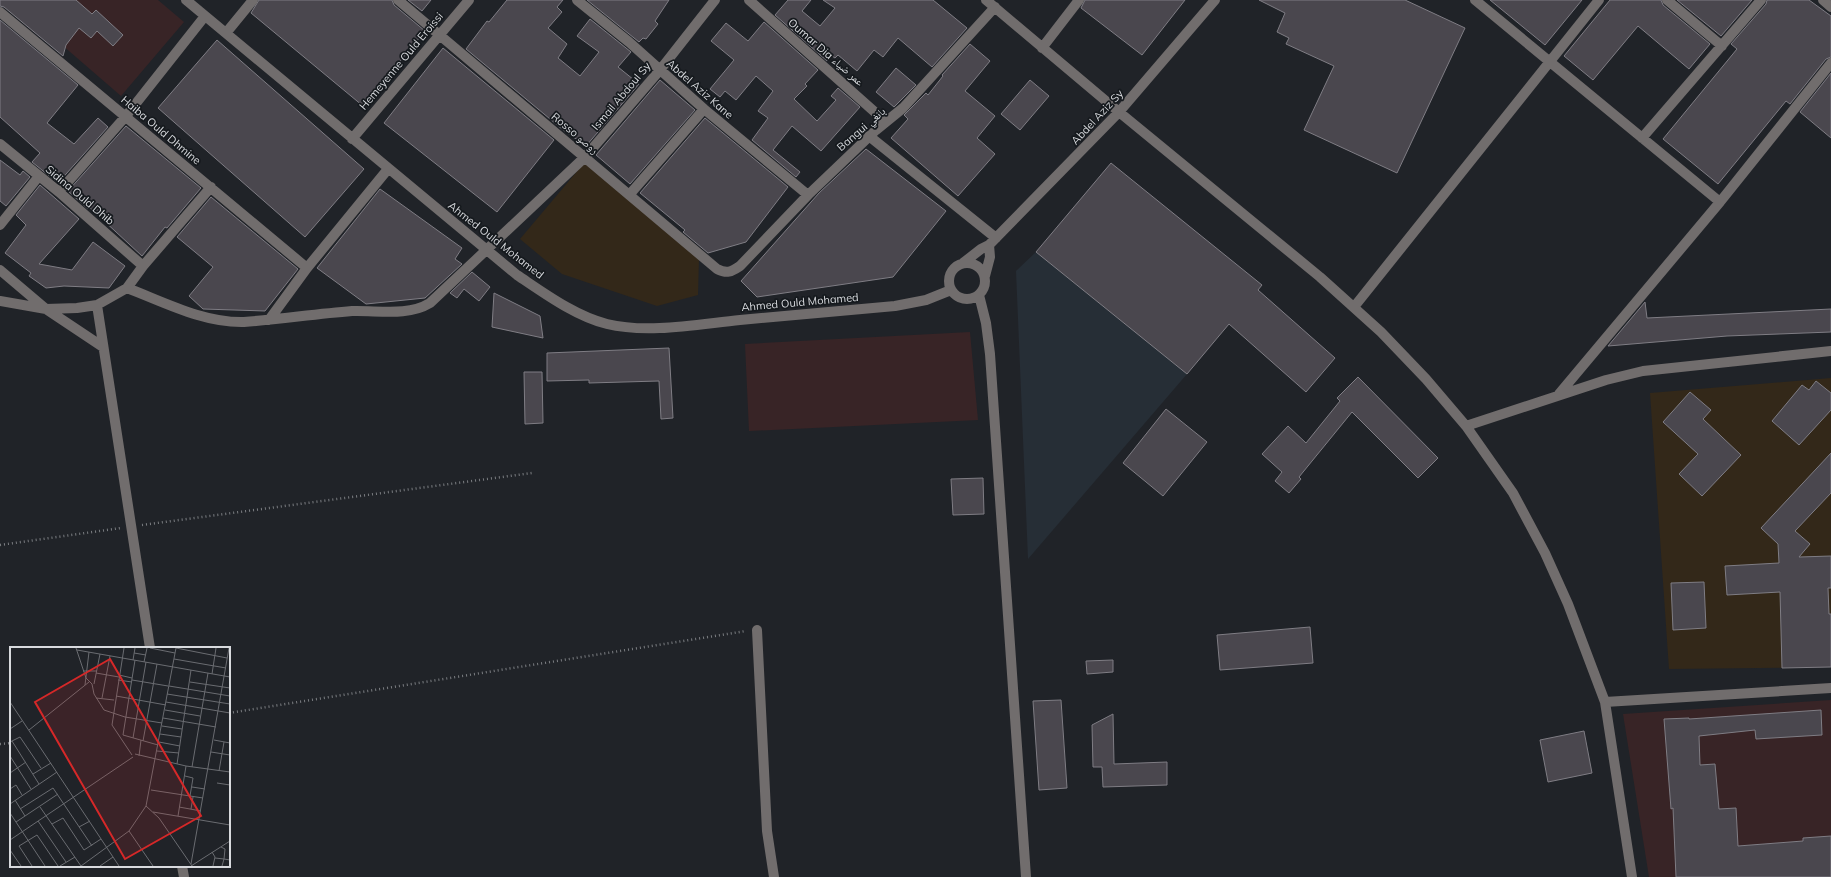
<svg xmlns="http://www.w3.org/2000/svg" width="1831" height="877" font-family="Mulish,'Noto Naskh Arabic',sans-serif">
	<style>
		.commercial { fill: #382426 }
		.built { fill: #262e36 }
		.education { fill: #332819 }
		.building { fill: #4a474e; stroke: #7f7d84 }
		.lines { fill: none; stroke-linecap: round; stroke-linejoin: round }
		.path { stroke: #7a7d81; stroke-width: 2.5; stroke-dasharray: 1 3; stroke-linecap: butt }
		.minor { stroke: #716d6d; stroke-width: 10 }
		.labels { text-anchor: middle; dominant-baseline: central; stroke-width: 3.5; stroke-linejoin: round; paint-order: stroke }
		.street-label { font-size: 11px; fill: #d8dade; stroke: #161a1e }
		.inset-road { fill: none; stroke: #6a6c71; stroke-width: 1 }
		.view { fill: #d62828; fill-opacity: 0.15; stroke: #d62828; stroke-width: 2 }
		.inset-edge { fill: none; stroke: #d8dade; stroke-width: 2 }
	</style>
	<rect width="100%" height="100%" fill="#202328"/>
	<path class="commercial" d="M 10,0 L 158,0 L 184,22 L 121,96 Z
		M 970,332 L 978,420 L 749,431 L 745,344 Z
		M 1831,700 L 1831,877 L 1649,877 L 1623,714 Z"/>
	<path class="built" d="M 1036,252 L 1187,374 L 1028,559 L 1016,271 Z"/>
	<path class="education" d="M 585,162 L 699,258 L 698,295 L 657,306 L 562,274 L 520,239 Z
		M 1831,378 L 1831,667 L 1669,669 L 1650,393 Z"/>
	<path class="building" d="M 0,0 L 76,0 L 92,14 L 96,10 L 123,35 L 113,46 L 97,31 L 91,38 L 79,28 L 66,45 L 63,56 L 4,7 L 0,6 Z
		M 259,0 L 392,0 L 394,5 L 425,31 L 363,106 L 251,13 Z
		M 408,0 L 431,0 L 422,11 Z
		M 507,0 L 563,0 L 557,7 L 562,12 L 548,28 L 567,44 L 558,58 L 580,76 L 599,52 L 577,36 L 590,19 L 631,52 L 618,67 L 639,84 L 586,146 L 562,129 L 466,49 L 487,21 L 489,22 Z
		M 587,0 L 669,0 L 655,21 L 658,24 L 646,39 L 643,38 L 639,42 Z
		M 788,0 L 811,0 L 802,11 L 820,26 L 835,8 L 823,0 L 933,0 L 967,28 L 932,67 L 898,38 L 883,57 L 874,50 L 857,71 L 838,55 L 835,58 L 832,56 L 827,61 L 775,15 Z
		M 1085,0 L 1185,0 L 1142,55 L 1081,8 Z
		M 1259,0 L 1405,0 L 1465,28 L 1397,173 L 1304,130 L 1334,66 L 1286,44 L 1289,38 L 1277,32 L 1285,13 Z
		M 1490,0 L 1582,0 L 1545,45 Z
		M 1610,0 L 1661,0 L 1663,5 L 1710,44 L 1689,69 L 1638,26 L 1593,80 L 1564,56 Z
		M 1677,0 L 1752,0 L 1721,36 Z
		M 1767,0 L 1809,0 L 1831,16 L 1831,57 L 1826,59 L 1790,104 L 1786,101 L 1718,184 L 1663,139 L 1737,49 L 1731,44 L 1766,4 Z
		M 0,20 L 78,85 L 47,123 L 74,144 L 98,118 L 108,127 L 58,183 L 32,162 L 40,153 L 0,117 Z
		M 764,22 L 818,70 L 805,84 L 807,86 L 794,99 L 817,121 L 836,100 L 831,96 L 838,88 L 860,107 L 821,151 L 792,126 L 773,150 L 800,172 L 796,177 L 752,140 L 768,118 L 758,111 L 773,91 L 756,76 L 736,100 L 725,91 L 720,97 L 710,89 L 734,60 L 711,41 L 726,23 L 748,41 Z
		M 217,40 L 364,169 L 305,237 L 158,108 Z
		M 970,44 L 990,61 L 965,91 L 995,116 L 977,138 L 995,154 L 958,196 L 891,138 L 908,119 L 904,115 L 926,93 L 928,95 L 943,76 L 942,75 Z
		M 443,48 L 554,140 L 497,212 L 384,123 Z
		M 896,68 L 916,85 L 894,107 L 876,92 Z
		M 1831,73 L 1831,138 L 1800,112 Z
		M 660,80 L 695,110 L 630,184 L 596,155 Z
		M 1030,80 L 1049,96 L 1020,130 L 1001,114 Z
		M 705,118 L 788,187 L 746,242 L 708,253 L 683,232 L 685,230 L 640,193 Z
		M 126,126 L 201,188 L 167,228 L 165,227 L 142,256 L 89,207 L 88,209 L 68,191 Z
		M 866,149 L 946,211 L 893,277 L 757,297 L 741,281 L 819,193 Z
		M 0,160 L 20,175 L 23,171 L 30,177 L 6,206 L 0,201 Z
		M 1111,163 L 1262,285 L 1258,290 L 1335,358 L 1306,392 L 1229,324 L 1187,374 L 1036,252 Z
		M 40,185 L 79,219 L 39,264 L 72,270 L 93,242 L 125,266 L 109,288 L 64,286 L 46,288 L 29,276 L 31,273 L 5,253 L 26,225 L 16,215 Z
		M 380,189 L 462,248 L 455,259 L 462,264 L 425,298 L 366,304 L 317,268 Z
		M 211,197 L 298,269 L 265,311 L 203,309 L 189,296 L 213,267 L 177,237 Z
		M 472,272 L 490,287 L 479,301 L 464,289 L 457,298 L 450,293 Z
		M 494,293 L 540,316 L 543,338 L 492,327 Z
		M 1645,302 L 1647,318 L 1831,309 L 1831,332 L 1727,336 L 1608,346 Z
		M 669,348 L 673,418 L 661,419 L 659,381 L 589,383 L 589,380 L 547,381 L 547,353 Z
		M 524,372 L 542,372 L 543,423 L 525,424 Z
		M 1358,377 L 1438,458 L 1418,478 L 1352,412 L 1299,477 L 1301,479 L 1289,493 L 1275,481 L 1282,472 L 1262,454 L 1288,426 L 1306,443 L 1340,401 L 1337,398 Z
		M 1816,381 L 1831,393 L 1831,410 L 1799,445 L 1772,421 L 1802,385 L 1809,390 Z
		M 1690,392 L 1711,410 L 1703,419 L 1741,455 L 1702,496 L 1679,474 L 1698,454 L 1663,422 Z
		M 1166,409 L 1207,442 L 1163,496 L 1123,463 Z
		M 1831,453 L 1831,493 L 1795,531 L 1810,544 L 1799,557 L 1831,556 L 1831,588 L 1828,588 L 1829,614 L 1831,614 L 1831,667 L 1782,668 L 1780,592 L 1727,595 L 1725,566 L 1779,563 L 1778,544 L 1761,528 Z
		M 983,478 L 984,514 L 953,515 L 951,479 Z
		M 1704,582 L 1706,628 L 1673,630 L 1671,583 Z
		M 1310,627 L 1313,663 L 1220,670 L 1217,635 Z
		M 1113,660 L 1113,672 L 1087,674 L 1086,661 Z
		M 1061,700 L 1067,788 L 1039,790 L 1033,701 Z
		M 1821,710 L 1822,735 L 1756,739 L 1755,730 L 1699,736 L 1700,765 L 1715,764 L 1719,809 L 1736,808 L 1738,846 L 1803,841 L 1803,838 L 1831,836 L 1831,877 L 1676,877 L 1673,808 L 1671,809 L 1664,719 L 1689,718 L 1689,719 Z
		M 1113,714 L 1114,764 L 1167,762 L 1167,785 L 1103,787 L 1102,767 L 1093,767 L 1092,725 Z
		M 1584,731 L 1592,773 L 1548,782 L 1540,740 Z"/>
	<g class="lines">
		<path class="path" d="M 142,525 L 532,473
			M 0,545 L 121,528
			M 229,713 L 746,631
			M 0,744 L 11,743"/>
		<path class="minor" d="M 186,0 L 517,275 C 544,293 575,316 607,324 C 648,334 699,324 740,320 C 792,315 843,311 895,306 L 926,300 L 951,290
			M 398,0 L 717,269 C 727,274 731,272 740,266 L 808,195 L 876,130 L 903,108 L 995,7
			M 577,0 L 629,42 L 704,109 L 808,195
			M 749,0 L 886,122
			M 986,0 L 1119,112 L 1320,277 L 1381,332 L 1426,379 L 1466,426 L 1513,493 L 1545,553 L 1568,604 L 1605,702 L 1632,877
			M 1475,0 L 1720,202
			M 1667,0 L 1722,46
			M 1823,0 L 1831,7
			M 0,12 L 307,268
			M 226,33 L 253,0
			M 1042,48 L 1079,0
			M 869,136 L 996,238
			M 1642,138 L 1761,0
			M 352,139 L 469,0
			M 0,144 L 59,192 L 143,266
			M 59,192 L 126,116 L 205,16
			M 630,194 L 704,109
			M 0,225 L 39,176
			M949 281a18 18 0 1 1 36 0a18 18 0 1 1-36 0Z
			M 963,263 L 981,249 L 989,245 L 1119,112 L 1215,0
			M 0,270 L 46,309 L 103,347
			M 985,276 L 990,257 L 989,245
			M 127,288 L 143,266 L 211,187
			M 979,295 L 986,323 L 990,354 L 1026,877
			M 0,301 L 46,309 L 77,308 L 97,305 L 127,288 C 164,302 203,323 244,322 C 280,319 316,314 352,311 C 377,310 407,317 430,303 L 585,157 L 660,70 L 715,0
			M 97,305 L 150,648
			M 1354,307 L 1599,0
			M 269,320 L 307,268 L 388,169
			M 1559,394 L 1720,202 L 1831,63
			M 1466,426 L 1606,380 L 1643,371 L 1831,351
			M 757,630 L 767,831 L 774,877
			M 1605,702 L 1831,688
			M 182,866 L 184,877"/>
	</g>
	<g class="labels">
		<g class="street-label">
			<text transform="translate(826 52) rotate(41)">Oumar Dia عمر ضياء</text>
			<text transform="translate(401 61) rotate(-50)">Hemeyenne Ould Eroissi</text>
			<text transform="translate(700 89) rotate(41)">Abdel Aziz Kane</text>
			<text transform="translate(621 96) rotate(-50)">Ismail Abdoul Sy</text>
			<text transform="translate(1097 117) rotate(-47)">Abdel Aziz Sy</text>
			<text transform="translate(861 129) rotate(-41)">Bangui بانغي</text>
			<text transform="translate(161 130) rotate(40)">Haiba Ould Dhmine</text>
			<text transform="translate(575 133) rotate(40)">Rosso روصو</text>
			<text transform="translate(80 195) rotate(40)">Sidina Ould Dhib</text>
			<text transform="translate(496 240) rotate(38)">Ahmed Ould Mohamed</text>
			<text transform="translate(800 302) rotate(-5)">Ahmed Ould Mohamed</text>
		</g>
	</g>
	<g transform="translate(10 647)">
		<rect width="220" height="220" fill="#202328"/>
		<path class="inset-road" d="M 66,1 L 76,31 L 82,37 L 84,47 L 94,63 L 115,70 L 152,76M 114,1 L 102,78 L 122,108M 140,1 L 165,6M 166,1 L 217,11M 67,3 L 220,30M 124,6 L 136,8M 164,12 L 216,21M 123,13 L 125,1M 125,13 L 113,88 L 148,98M 134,15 L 137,1M 73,24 L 87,24M 86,26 L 109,30M 202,27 L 206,1M 109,28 L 122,31M 108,33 L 122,35M 122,33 L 158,39M 180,35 L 220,41M 84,37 L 90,7M 75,38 L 79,5M 159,39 L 220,49M 157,47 L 220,57M 106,49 L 156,58M 86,51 L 104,53M 92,51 L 100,9M 0,55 L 109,219M 156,55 L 220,66M 155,63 L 190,69M 153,71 L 206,80M 152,79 L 172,82M 0,82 L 12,74M 19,83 L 79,35M 150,87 L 171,90M 123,91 L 136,15M 204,93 L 220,96M 2,94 L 29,137M 133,94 L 147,17M 0,95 L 10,90 L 31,121M 149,95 L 170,99M 147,104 L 169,106M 201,105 L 220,108M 125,107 L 176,119 L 220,125M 0,109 L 21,142M 129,109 L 131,93M 167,117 L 181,23M 182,120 L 198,26M 209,124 L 214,95M 0,126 L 16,115M 23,127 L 41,116M 175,129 L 183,131 L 180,149M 207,136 L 220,138M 182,140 L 195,142M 0,142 L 6,138 L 12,148M 141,143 L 193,151M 5,153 L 15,169M 0,157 L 47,125M 136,159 L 149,171 L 182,219M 30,160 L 71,219M 169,160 L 191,164M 10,162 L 43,141 L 82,199M 181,162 L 183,150M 143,165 L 220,178M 0,166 L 35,219M 168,169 L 176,119M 28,174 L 56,215M 6,175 L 48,147M 42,177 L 53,171 L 74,203 L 91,192M 69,180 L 80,174M 119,184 L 143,219M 0,193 L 123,110M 0,203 L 11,219M 202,205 L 205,210 L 203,219M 205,211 L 214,212 L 215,202 L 211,200M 181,217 L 219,1M 22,219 L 9,199 L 27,188 L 48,219M 50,219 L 65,210M 71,219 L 119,184 L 136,159 L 166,1M 90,219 L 103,210M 181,219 L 220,194M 212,219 L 214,212 L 220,213"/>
		<path class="view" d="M 100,12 L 191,169 L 115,212 L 25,55 Z"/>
		<rect width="220" height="220" class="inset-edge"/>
	</g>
</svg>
